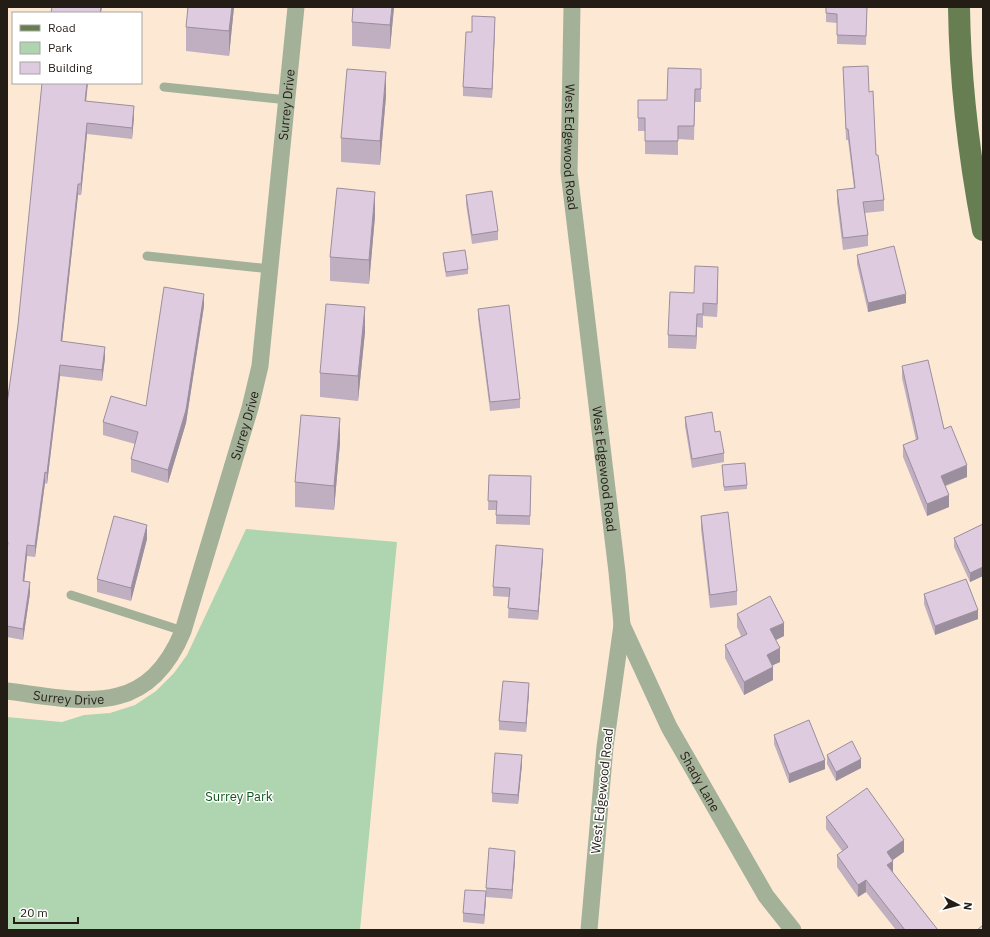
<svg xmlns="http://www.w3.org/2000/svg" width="990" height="937" font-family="'IBM Plex Sans',sans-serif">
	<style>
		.park { fill: #afd5b0 }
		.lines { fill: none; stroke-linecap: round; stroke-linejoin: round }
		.service { stroke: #a3b199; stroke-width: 9 }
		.minor { stroke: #a3b199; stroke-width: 17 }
		.primary { stroke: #667e52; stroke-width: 22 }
		.wall { fill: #bfafc1 }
		.shaded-wall { fill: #9b8e9d }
		.building { fill: #decbe0; stroke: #9b8e9d }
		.labels { text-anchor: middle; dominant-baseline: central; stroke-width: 3; stroke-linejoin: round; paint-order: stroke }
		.street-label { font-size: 13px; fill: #241d16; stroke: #fff }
		.park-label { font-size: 13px; fill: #0b551a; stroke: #fff }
	</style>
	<rect width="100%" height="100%" fill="#fde9d3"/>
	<path class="park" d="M 246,529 L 397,542 L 360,930 L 7,930 L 7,717 L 62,722 L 84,715 L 110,713 L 135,705 L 156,691 L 174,673 L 187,655 Z"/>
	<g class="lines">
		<path class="service" d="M 164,87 L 288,100
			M 147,256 L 271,269
			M 71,595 L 183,631"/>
		<g class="minor">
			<path id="s1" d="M 572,7 L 569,172 L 617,572 L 622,625 L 605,747 L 589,930"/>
			<path id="s2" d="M 622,625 L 669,727 L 766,896 L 793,930"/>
			<path id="s3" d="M 7,691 C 83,701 147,719 183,631 L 250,408 L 260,366 L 296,7"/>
		</g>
		<path class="primary" d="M 959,7 C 960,83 969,156 983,230"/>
	</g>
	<path class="wall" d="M 188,7 L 234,7 L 229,56 L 186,51 L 186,27 Z
		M 394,7 L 390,49 L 352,46 L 352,22 Z
		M 826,7 L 867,7 L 866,45 L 837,44 L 837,23 L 826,22 Z
		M 495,26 L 492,98 L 463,96 L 463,87 L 472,32 Z
		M 843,67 L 869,92 L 876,155 L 884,200 L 884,211 L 865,213 L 868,235 L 868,246 L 843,250 L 837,202 L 837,190 L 854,188 L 848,140 L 846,140 Z
		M 701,82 L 701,102 L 695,102 L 694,140 L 678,139 L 678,155 L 645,154 L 645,131 L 638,131 L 638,118 L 667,100 Z
		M 386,96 L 380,165 L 341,162 L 341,138 Z
		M 86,102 L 134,117 L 132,139 L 87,134 L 81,195 L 78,195 L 62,341 L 105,358 L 102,381 L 60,376 L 47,484 L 45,483 L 35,557 L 27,556 L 24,581 L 30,593 L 23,640 L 7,637 L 7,404 L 18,325 Z
		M 466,195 L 498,231 L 498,240 L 472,244 L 466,204 Z
		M 375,216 L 369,284 L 330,281 L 330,257 Z
		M 443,253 L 468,269 L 468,274 L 446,277 L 443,258 Z
		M 857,255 L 906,303 L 868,312 L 857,264 Z
		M 718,280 L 717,317 L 703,316 L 703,328 L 697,327 L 696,349 L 668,348 L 668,335 L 694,293 Z
		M 204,306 L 186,423 L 168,483 L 131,472 L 131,459 L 135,444 L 103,435 L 103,422 L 146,406 Z
		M 478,309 L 520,399 L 520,408 L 490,411 L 478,318 Z
		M 365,332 L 358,401 L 320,397 L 320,373 Z
		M 902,366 L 944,429 L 967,477 L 946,486 L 949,507 L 927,516 L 903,457 L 903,445 L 916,440 L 902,378 Z
		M 685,417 L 715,432 L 724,453 L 724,462 L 692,468 L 685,426 Z
		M 340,443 L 334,510 L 295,507 L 295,482 Z
		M 722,465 L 747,485 L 747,489 L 724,491 Z
		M 489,475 L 531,476 L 530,525 L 496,524 L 496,510 L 488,510 Z
		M 701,516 L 737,591 L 737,605 L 710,608 L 701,529 Z
		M 983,524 L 983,576 L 970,582 L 954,547 L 954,538 Z
		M 147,539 L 131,601 L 97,592 L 97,579 Z
		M 543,558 L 538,620 L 508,618 L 509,597 L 493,596 L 493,587 Z
		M 924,594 L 978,619 L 935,635 L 924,604 Z
		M 737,614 L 784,636 L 775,640 L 780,662 L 772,665 L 773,680 L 744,695 L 725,658 L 725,645 L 741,636 L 737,627 Z
		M 529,692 L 526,732 L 499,730 L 499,721 Z
		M 774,735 L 825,769 L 789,783 L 774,744 Z
		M 827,755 L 861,768 L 836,781 L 827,764 Z
		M 522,764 L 518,804 L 492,802 L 492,793 Z
		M 826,817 L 904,852 L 893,860 L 893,873 L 938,930 L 896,930 L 866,892 L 858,897 L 837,867 L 837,855 L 842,851 L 826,829 Z
		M 515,860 L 512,899 L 486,897 L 484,924 L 463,922 L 463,913 L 486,891 L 486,888 Z"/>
	<path class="shaded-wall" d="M 101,7 L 102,7 L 101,13 L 100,13 Z
		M 232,7 L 234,7 L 229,56 L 229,31 Z
		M 392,7 L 394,7 L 390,49 L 390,25 Z
		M 495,17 L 495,26 L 492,98 L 492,89 Z
		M 386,72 L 386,96 L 380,165 L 380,141 Z
		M 87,83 L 88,83 L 85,112 L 85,101 Z
		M 134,106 L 134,117 L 132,139 L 132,128 Z
		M 87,123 L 87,134 L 81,195 L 81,184 Z
		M 78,184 L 78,195 L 61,352 L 61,341 Z
		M 375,192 L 375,216 L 369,284 L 369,260 Z
		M 718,267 L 718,280 L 717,317 L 717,304 Z
		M 204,294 L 204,306 L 186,423 L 168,483 L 168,470 Z
		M 906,294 L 906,303 L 868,312 L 868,303 Z
		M 365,307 L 365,332 L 358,401 L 358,376 Z
		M 697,314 L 697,327 L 696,349 L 696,336 Z
		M 105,347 L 105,358 L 102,381 L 102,370 Z
		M 60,365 L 60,376 L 47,484 L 47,473 Z
		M 340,418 L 340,443 L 334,510 L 334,486 Z
		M 967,465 L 967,477 L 941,487 L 941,476 Z
		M 45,472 L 45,483 L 35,557 L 35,546 Z
		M 949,495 L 949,507 L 927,516 L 927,504 Z
		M 147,525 L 147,539 L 131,601 L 131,588 Z
		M 27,545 L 27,556 L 23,592 L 23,581 Z
		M 543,549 L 543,558 L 538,620 L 538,611 Z
		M 983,567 L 983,576 L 970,582 L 970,573 Z
		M 30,582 L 30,593 L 23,640 L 23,629 Z
		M 978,610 L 978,619 L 935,635 L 935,626 Z
		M 784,623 L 784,636 L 770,643 L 770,629 Z
		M 780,648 L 780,662 L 767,668 L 767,655 Z
		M 773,667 L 773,680 L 744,695 L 744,682 Z
		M 529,683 L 529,692 L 526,732 L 526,723 Z
		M 522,755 L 522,764 L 518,804 L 518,795 Z
		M 861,759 L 861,768 L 836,781 L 836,772 Z
		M 825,760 L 825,769 L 789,783 L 789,774 Z
		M 904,840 L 904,852 L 887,864 L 887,852 Z
		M 515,851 L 515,860 L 512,899 L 512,890 Z
		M 893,861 L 893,873 L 887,865 Z
		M 866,880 L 866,892 L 858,897 L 858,885 Z
		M 486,891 L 486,900 L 484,924 L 484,915 Z"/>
	<path class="building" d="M 52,7 L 101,7 L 100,13 L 51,13 Z
		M 188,7 L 232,7 L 229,31 L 186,27 Z
		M 353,7 L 392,7 L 390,25 L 352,22 Z
		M 826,7 L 867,7 L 866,36 L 837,35 L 837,14 L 826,13 Z
		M 472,16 L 495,17 L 492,89 L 463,87 L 466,32 L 472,32 Z
		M 868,66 L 869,92 L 873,91 L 876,155 L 878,155 L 884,200 L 863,202 L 868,235 L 843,238 L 837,190 L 855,188 L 848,129 L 846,129 L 843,67 Z
		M 668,68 L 701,69 L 701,89 L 695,89 L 694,126 L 678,126 L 678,141 L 645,141 L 645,118 L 638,118 L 638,100 L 667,100 Z
		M 347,69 L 386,72 L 380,141 L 341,138 Z
		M 42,83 L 87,83 L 85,101 L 134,106 L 132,128 L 87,123 L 81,184 L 78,184 L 61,341 L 105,347 L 102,370 L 60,365 L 47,473 L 45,472 L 35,546 L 27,545 L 23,581 L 30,582 L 23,629 L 7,626 L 7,550 L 8,542 L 7,542 L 7,404 L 18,325 Z
		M 337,188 L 375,192 L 369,260 L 330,257 Z
		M 492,191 L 498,231 L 472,235 L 466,195 Z
		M 894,246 L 906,294 L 868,303 L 857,255 Z
		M 465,250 L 468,269 L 446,272 L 443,253 Z
		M 695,266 L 718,267 L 717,304 L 703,303 L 703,314 L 697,314 L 696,336 L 668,335 L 670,292 L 694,293 Z
		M 164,287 L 204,294 L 186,410 L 168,470 L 131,459 L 138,432 L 103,422 L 111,396 L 146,406 Z
		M 326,304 L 365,307 L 358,376 L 320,373 Z
		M 509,305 L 520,399 L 490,402 L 478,309 Z
		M 928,360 L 944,429 L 951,426 L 967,465 L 941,476 L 949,495 L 927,504 L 903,445 L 918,439 L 902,366 Z
		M 712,412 L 715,432 L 720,431 L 724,453 L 692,459 L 685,417 Z
		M 301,415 L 340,418 L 334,486 L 295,482 Z
		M 745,463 L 747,485 L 724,487 L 722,465 Z
		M 489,475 L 531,476 L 530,516 L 496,515 L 497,501 L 488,501 Z
		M 728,512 L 737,591 L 710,595 L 701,516 Z
		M 114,516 L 147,525 L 131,588 L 97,579 Z
		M 983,524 L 983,567 L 970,573 L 954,538 Z
		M 496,545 L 543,549 L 538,611 L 508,608 L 510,588 L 493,587 Z
		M 966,579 L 978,610 L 935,626 L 924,594 Z
		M 770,596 L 784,623 L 770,629 L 780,648 L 767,655 L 773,667 L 744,682 L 725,645 L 747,634 L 737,614 Z
		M 503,681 L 529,683 L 526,723 L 499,721 Z
		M 809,720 L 825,760 L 789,774 L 774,735 Z
		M 852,741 L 861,759 L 836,772 L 827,755 Z
		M 495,753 L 522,755 L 518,795 L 492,793 Z
		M 867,788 L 904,840 L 887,852 L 893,861 L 887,865 L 938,930 L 905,930 L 866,880 L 858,885 L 837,855 L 848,847 L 826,817 Z
		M 489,848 L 515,851 L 512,890 L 486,888 Z
		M 465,890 L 486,891 L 484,915 L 463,913 Z
		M 983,925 L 983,930 L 977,930 Z"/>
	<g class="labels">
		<g class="street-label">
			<text stroke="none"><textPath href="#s3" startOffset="746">Surrey Drive</textPath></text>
			<text stroke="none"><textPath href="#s1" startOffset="140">West Edgewood Road</textPath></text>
			<text stroke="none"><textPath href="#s3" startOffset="422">Surrey Drive</textPath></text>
			<text stroke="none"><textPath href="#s1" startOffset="464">West Edgewood Road</textPath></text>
			<text stroke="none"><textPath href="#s3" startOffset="62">Surrey Drive</textPath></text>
			<text stroke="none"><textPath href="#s2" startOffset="175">Shady Lane</textPath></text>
			<text transform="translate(602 791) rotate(-84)">West Edgewood Road</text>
		</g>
		<g class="park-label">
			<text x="239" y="796">Surrey Park</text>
		</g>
	</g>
	<rect width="990" height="937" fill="none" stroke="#241d16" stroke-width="16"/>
	<rect x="12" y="12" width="130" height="72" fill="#ffffff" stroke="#a7a5a2"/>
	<rect x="20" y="25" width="20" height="6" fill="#667e52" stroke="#a7a5a2"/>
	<text x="48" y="32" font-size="12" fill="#241d16">Road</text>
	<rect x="20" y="42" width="20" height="12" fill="#afd5b0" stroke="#a7a5a2"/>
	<text x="48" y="52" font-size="12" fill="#241d16">Park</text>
	<rect x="20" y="62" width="20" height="12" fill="#decbe0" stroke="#a7a5a2"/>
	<text x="48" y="72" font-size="12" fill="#241d16">Building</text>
	<g transform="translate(958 905) rotate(97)" stroke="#ffffff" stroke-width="3" paint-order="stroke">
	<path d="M0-3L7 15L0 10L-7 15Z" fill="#241d16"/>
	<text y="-6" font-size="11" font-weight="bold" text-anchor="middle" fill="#241d16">N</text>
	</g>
	<path d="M14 917v6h64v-6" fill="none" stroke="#241d16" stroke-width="2"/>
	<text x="20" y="917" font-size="12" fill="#241d16" stroke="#ffffff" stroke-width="3" paint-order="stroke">20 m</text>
</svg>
